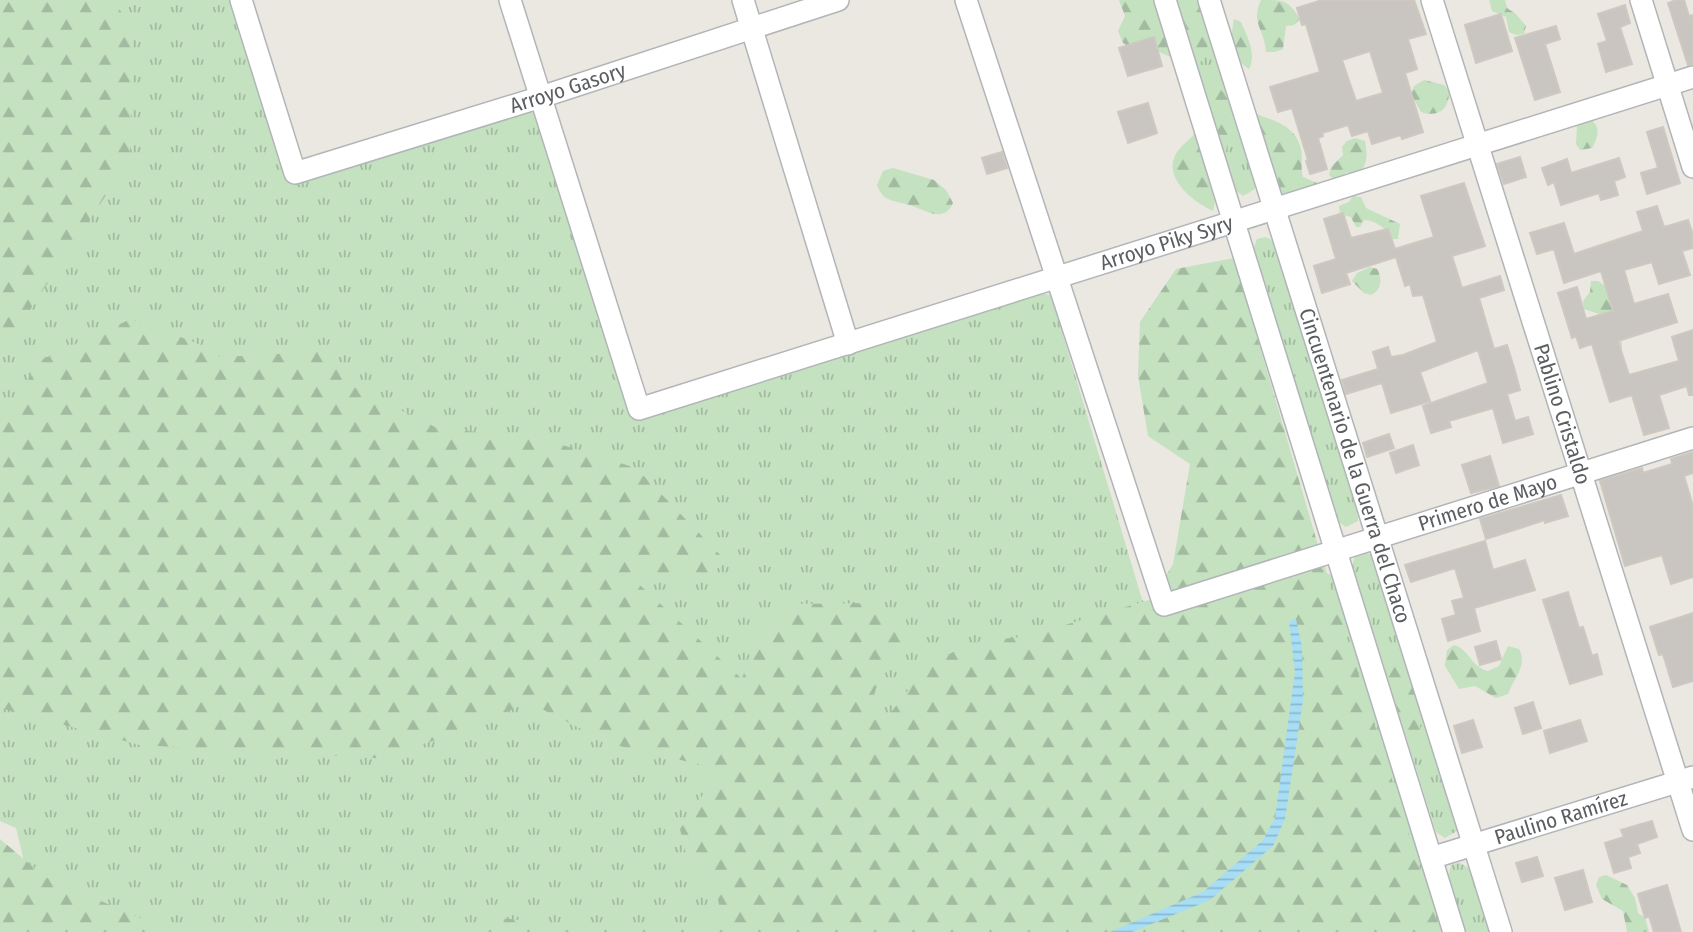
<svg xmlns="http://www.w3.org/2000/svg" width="1693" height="932" font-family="'Fira Sans Condensed',sans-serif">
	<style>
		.grass { fill: url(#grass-tufts) }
		.forest { fill: url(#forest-firs) }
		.water { fill: url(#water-rules) }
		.building { fill: #c9c5c0; stroke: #cfc8c0; stroke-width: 2; fill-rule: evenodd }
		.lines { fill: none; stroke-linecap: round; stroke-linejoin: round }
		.street-casing { stroke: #b2b5b8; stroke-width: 24 }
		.street { stroke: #fff; stroke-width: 21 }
		.labels { text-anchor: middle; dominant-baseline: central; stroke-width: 6; stroke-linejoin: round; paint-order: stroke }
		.street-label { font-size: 21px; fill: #5a5e61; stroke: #fff }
	</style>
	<defs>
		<pattern id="grass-tufts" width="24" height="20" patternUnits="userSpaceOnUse" patternTransform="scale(1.75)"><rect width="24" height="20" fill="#c4e1c0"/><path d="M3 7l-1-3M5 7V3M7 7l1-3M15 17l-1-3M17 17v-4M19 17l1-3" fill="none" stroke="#a2ba9f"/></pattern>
		<pattern id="forest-firs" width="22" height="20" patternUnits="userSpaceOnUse" patternTransform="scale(1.75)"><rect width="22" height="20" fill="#c4e1c0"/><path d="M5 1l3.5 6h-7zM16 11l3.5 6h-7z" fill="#a2ba9f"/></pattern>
		<pattern id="water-rules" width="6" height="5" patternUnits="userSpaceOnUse" patternTransform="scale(1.75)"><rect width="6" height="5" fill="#a7def6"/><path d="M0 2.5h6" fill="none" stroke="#8bb7cb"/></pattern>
	</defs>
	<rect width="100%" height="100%" fill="#ebe8e1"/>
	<path class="grass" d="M 0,0 L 229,0 L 284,171 L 529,111 L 534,113 L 641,418 L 650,417 L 1038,293 L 1051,295 L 1142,599 L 1148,608 L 1322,571 L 1333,576 L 1445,932 L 41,932 L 16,828 L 0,821 Z
		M 1175,0 L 1199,0 L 1255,184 L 1255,189 L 1243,196 L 1234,189 Z
		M 1266,237 L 1275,242 L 1358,515 L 1358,521 L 1346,527 L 1337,521 L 1253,250 L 1257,239 Z
		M 1365,552 L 1374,557 L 1457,826 L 1457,831 L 1445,838 L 1436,832 L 1352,565 L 1356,554 Z
		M 1460,863 L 1469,868 L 1489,932 L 1465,932 L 1448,876 L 1451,865 Z"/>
	<path class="forest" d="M 0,0 L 113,0 L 133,29 L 130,159 L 0,355 Z
		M 1119,0 L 1198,0 L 1211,38 L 1201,62 C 1182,66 1168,54 1151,49 C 1141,47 1132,49 1123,43 L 1118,31 L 1125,16 Z
		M 1261,0 C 1284,0 1288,0 1300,19 L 1294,25 L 1286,26 L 1283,49 L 1275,52 L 1266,52 C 1265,30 1250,23 1261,0 Z
		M 1489,0 L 1505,0 L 1507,8 L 1516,14 L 1526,26 L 1524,34 L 1516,35 L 1509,32 L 1506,17 L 1492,11 Z
		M 1234,19 L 1241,22 C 1247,36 1257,54 1249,69 C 1230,56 1230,40 1234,19 Z
		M 1424,80 L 1444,85 L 1449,91 C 1450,109 1438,118 1421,112 L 1411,94 L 1414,86 Z
		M 1212,89 L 1221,90 C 1230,99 1242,108 1254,113 C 1273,121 1295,124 1301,149 C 1303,158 1300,167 1303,177 L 1317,183 L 1318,192 L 1279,196 L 1242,135 L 1233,134 L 1228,138 L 1226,153 L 1207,151 L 1202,157 L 1215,202 L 1213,211 C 1193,202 1161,177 1177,152 C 1182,144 1192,139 1196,131 C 1201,121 1201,103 1203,92 Z
		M 1589,119 C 1602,125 1598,138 1592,148 L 1580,150 L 1576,144 L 1577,126 Z
		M 1355,138 L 1365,141 C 1367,154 1368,162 1360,173 L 1353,175 L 1346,172 L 1343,179 L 1335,180 L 1329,175 L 1331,167 L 1343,155 L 1342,147 L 1347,141 Z
		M 893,168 L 934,180 L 946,190 L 953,203 C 943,225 925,209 909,205 C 893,200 883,202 877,185 L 883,171 Z
		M 1353,196 L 1361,197 L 1366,208 L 1400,224 L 1398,239 L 1390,239 C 1386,227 1376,221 1364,220 L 1360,227 L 1356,227 L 1351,217 L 1340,214 L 1339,206 L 1349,202 Z
		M 1234,258 L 1320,552 L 1440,932 L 475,932 L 493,917 L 600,929 L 710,925 L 720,909 L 716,890 L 688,862 L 680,829 L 720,769 L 611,744 L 528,702 L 467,731 L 375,758 L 140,745 L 0,708 L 0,418 L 43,359 L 131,319 L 194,342 L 221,357 L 333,351 L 344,382 L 437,428 L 543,439 L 636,468 L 727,562 L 709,574 L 631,577 L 742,679 L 757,632 L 791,604 L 875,603 L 894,624 L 909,648 L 886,672 L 866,705 L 876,715 L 889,715 L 923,671 L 967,643 L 1028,636 L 1152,599 L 1173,564 L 1190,464 L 1148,436 L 1138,376 L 1140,322 L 1176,269 Z
		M 1370,267 L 1377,269 C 1383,279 1381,291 1371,295 L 1364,293 L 1352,281 L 1357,273 Z
		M 1591,281 L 1598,281 L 1605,286 C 1610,306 1623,327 1622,349 L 1618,350 L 1602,315 L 1584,309 L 1583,301 L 1590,292 Z
		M 1454,645 C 1470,650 1470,666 1488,671 L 1499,666 L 1508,646 L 1519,649 C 1528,665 1514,678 1508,694 L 1496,698 L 1475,686 L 1459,689 L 1445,666 L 1447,650 Z
		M 1393,655 L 1400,655 L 1406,659 L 1412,683 L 1420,703 L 1420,726 L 1424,741 L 1421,748 L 1409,738 L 1407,729 L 1398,715 L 1394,690 L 1385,677 L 1386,660 Z
		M 0,839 L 45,877 L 173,932 L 0,932 Z
		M 1606,875 L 1627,885 L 1635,898 L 1638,913 L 1645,918 L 1649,932 L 1627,932 L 1623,911 L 1602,899 L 1596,885 L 1599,877 Z"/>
	<path class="water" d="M 1296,619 L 1302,647 L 1303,700 L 1285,819 L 1273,846 L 1210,900 L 1132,932 L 1110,932 L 1203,892 L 1263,840 L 1275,818 L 1295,672 L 1289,621 Z"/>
	<path class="building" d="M 1322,0 L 1414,0 L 1426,34 L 1408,39 L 1417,69 L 1405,73 L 1423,132 L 1402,139 L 1401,135 L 1372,144 L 1368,131 L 1352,136 L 1348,125 L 1322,133 L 1323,136 L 1318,138 L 1327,169 L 1310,174 L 1306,161 L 1308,160 L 1292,108 L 1278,112 L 1270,87 L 1320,72 L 1306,24 L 1302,25 L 1297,8 ZM 1370,51 L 1383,93 L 1356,101 L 1342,60 Z
		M 1676,0 L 1684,0 L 1689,16 L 1693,15 L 1693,64 L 1688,65 L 1668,3 Z
		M 1625,5 L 1630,23 L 1620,27 L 1632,64 L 1606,72 L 1598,44 L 1607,41 L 1598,14 Z
		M 1501,14 L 1512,51 L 1476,63 L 1465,25 Z
		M 1556,26 L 1560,39 L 1545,44 L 1560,92 L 1535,100 L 1515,38 Z
		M 1154,37 L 1162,66 L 1128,76 L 1119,48 Z
		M 1148,103 L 1157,133 L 1128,143 L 1118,112 Z
		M 1663,127 L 1680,183 L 1647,194 L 1641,173 L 1658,168 L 1647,132 Z
		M 1002,152 L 1007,168 L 987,174 L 982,158 Z
		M 1520,157 L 1526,177 L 1504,184 L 1497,164 Z
		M 1619,158 L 1625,177 L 1614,181 L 1618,195 L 1601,200 L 1599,193 L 1561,205 L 1554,182 L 1548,185 L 1542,168 L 1567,159 L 1571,173 Z
		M 1464,183 L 1485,246 L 1452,256 L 1462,288 L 1500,276 L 1504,290 L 1479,298 L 1494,349 L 1507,345 L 1515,371 L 1520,390 L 1507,394 L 1515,421 L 1528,417 L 1533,434 L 1503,443 L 1493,408 L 1449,421 L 1451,427 L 1431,433 L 1423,406 L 1488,383 L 1478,350 L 1420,372 L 1430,401 L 1391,413 L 1382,383 L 1346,394 L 1342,380 L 1378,369 L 1373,352 L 1388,347 L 1391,357 L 1403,355 L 1437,342 L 1423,295 L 1413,296 L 1410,284 L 1405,286 L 1396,257 L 1346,273 L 1350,284 L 1322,293 L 1314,266 L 1336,259 L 1324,219 L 1343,213 L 1351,238 L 1388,229 L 1395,249 L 1434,237 L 1421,196 Z
		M 1657,206 L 1664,227 L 1688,220 L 1693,235 L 1693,248 L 1682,251 L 1690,275 L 1659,284 L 1652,262 L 1624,270 L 1634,304 L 1668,294 L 1677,322 L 1618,341 L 1629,375 L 1679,361 L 1672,337 L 1693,330 L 1693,395 L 1689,395 L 1687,386 L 1659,395 L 1669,428 L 1644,435 L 1632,395 L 1610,402 L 1592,344 L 1580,348 L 1576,336 L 1572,338 L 1558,293 L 1577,287 L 1586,319 L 1613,311 L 1601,271 L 1564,283 L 1554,249 L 1537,254 L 1530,233 L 1564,223 L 1574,254 L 1643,231 L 1637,212 Z
		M 1389,434 L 1394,448 L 1367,457 L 1363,443 Z
		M 1413,445 L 1419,465 L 1396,473 L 1390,453 Z
		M 1693,452 L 1693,473 L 1684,476 L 1693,506 L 1693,577 L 1671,584 L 1662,555 L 1625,566 L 1600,481 L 1642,468 L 1643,473 L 1672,464 L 1671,459 Z
		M 1490,456 L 1499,486 L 1471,493 L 1462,465 Z
		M 1561,495 L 1568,516 L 1545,523 L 1545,520 L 1486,539 L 1480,519 Z
		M 1485,541 L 1493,570 L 1525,560 L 1535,590 L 1474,608 L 1480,631 L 1448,641 L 1442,619 L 1456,615 L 1452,601 L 1464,598 L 1455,568 L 1411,582 L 1405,565 Z
		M 1568,592 L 1579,628 L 1583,627 L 1592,656 L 1597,654 L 1602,674 L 1570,684 L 1543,600 Z
		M 1693,613 L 1693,681 L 1673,687 L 1663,654 L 1659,655 L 1650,627 Z
		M 1496,641 L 1501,659 L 1480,665 L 1475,647 Z
		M 1533,702 L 1541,728 L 1523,734 L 1515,708 Z
		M 1473,720 L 1482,747 L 1462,753 L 1454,726 Z
		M 1580,720 L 1587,741 L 1550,753 L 1544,731 Z
		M 1652,821 L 1657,837 L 1637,844 L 1640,853 L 1628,857 L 1631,868 L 1614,873 L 1605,843 L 1624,837 L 1621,830 Z
		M 1537,857 L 1543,876 L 1522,882 L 1516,863 Z
		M 1583,870 L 1592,902 L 1565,910 L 1555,878 Z
		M 1667,885 L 1681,932 L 1654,932 L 1649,916 L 1645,918 L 1638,894 Z"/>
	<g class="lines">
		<g class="street-casing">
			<g id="street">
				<path id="s1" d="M 241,0 L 295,173 L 541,97 L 838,0"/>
				<path id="s2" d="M 510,0 L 639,409 L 1693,77"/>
				<path d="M 743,0 L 848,344"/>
				<path id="s3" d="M 966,0 L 1164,605 L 1693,438"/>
				<path d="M 1165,0 L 1454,932"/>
				<path id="s4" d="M 1209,0 L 1501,932"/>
				<path id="s5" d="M 1432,0 L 1693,830"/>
				<path d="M 1641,0 L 1693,167"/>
				<path id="s6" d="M 1431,858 L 1693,777"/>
			</g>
		</g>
		<use href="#street" class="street"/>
	</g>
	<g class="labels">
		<g class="street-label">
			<text stroke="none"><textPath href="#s1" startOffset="467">Arroyo Gasory</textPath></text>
			<text stroke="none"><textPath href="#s2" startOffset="982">Arroyo Piky Syry</textPath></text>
			<text stroke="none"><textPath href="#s5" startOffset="434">Pablino Cristaldo</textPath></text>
			<text stroke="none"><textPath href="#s4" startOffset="488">Cincuentenario de la Guerra del Chaco</textPath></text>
			<text stroke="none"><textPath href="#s3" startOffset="976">Primero de Mayo</textPath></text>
			<text stroke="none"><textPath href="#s6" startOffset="136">Paulino Ramírez</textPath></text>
		</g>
	</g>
</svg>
